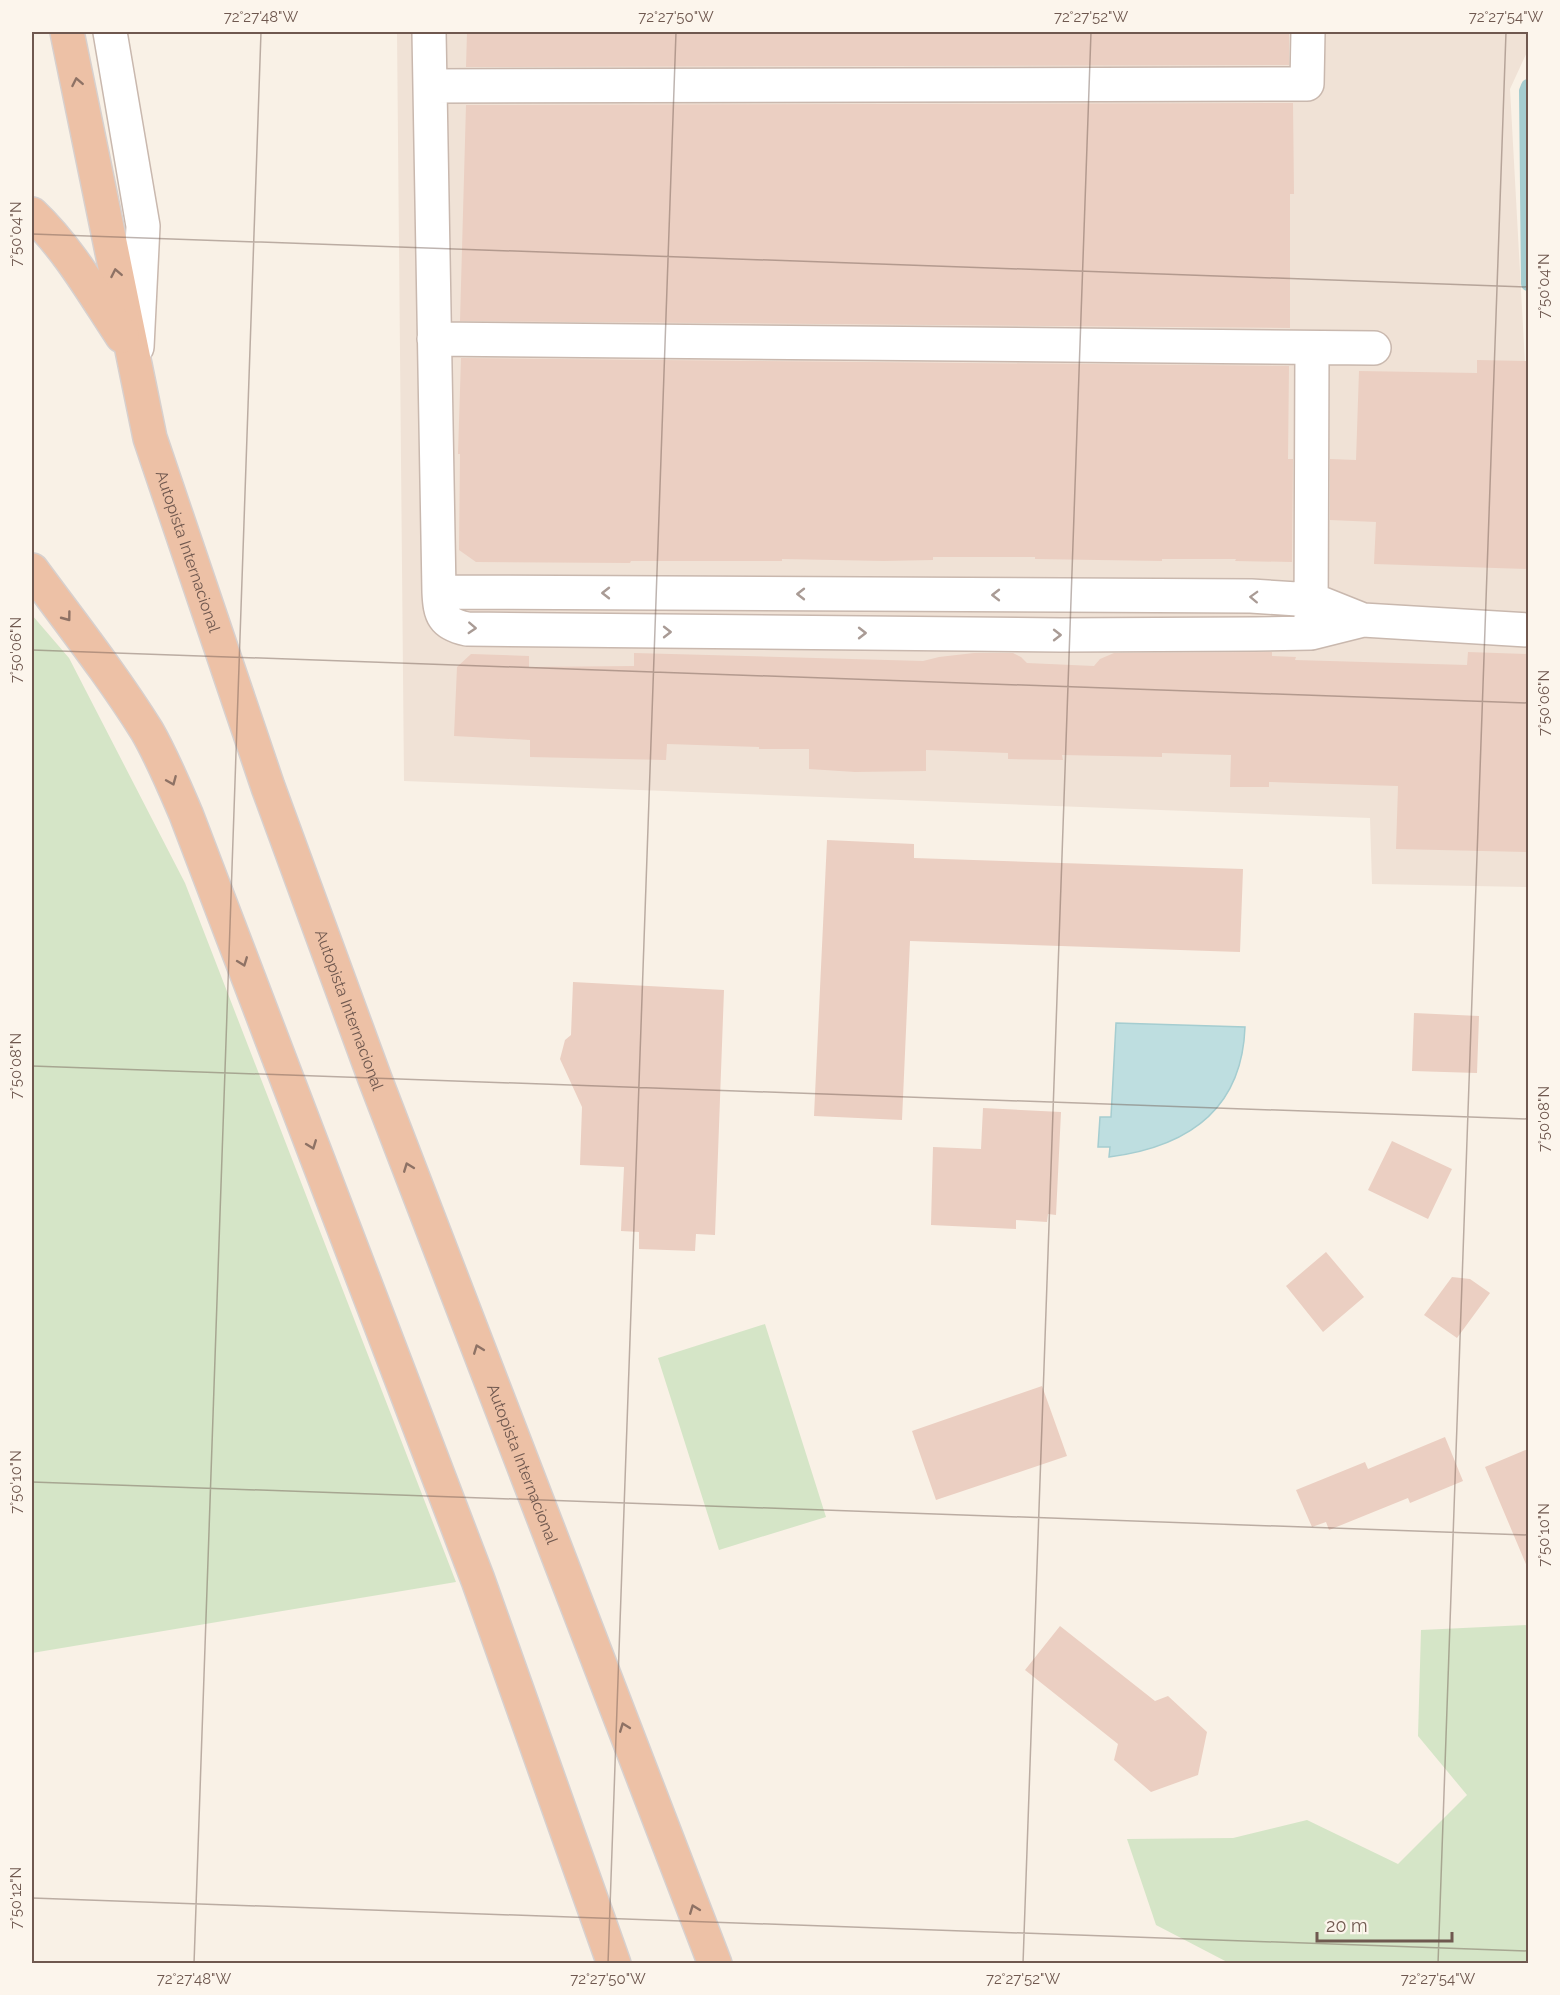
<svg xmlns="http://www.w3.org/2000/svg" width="1560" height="1995" font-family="Raleway,sans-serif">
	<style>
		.residential { fill: #f0e2d6 }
		.green { fill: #d5e5c7 }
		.water { fill: #bedee0; stroke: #a5cdd0; stroke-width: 1.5 }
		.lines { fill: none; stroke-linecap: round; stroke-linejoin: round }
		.stream { stroke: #a5cdd0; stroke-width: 14 }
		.building { fill: #ebcfc2 }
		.minor-casing { stroke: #c9b8ae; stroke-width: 36 }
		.trunk-casing { stroke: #d7d0ce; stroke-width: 36 }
		.minor { stroke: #fff; stroke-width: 33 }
		.trunk { stroke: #edc1a6; stroke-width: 33 }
		.oneway { stroke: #8e7265 }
		.oneway2 { stroke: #a99b95 }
		.ticks { fill: none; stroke: #6f584f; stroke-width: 1.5; stroke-opacity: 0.45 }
		.labels { text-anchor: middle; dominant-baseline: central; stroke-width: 4.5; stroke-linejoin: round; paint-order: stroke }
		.street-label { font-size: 16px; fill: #6f584f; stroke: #fcf5ec }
		.neatline { fill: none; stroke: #6f584f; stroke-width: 2 }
		.ticks-label { font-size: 15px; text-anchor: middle; fill: #6f584f }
	</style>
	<rect width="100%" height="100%" fill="#f9f1e6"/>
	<path class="residential" d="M 397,32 L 1528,32 L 1528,50 L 1510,89 L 1525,363 L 1528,370 L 1528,887 L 1372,884 L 1370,818 L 404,781 Z"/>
	<path class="green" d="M 32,615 L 69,658 L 185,883 L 456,1582 L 32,1653 Z
		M 765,1324 L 826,1517 L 719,1550 L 658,1358 Z
		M 1528,1625 L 1528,1963 L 1229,1963 L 1156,1925 L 1127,1839 L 1233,1838 L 1307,1820 L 1398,1864 L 1467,1795 L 1418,1736 L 1421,1630 Z"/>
	<path class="water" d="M 1116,1023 L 1245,1027 C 1242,1111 1187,1147 1109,1157 L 1110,1147 L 1098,1147 L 1100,1117 L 1111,1117 Z"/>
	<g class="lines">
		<path class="stream" d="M 1528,86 L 1526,91 L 1528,284"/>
	</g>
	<path class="building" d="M 467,32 L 1289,32 L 1289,65 L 466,67 Z
		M 1293,103 L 1294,194 L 1290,194 L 1290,328 L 460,321 L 466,105 Z
		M 461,358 L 1289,366 L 1288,459 L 1293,459 L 1292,562 L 1235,561 L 1236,559 L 1162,559 L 1162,561 L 1035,559 L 1035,557 L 933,557 L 933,560 L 884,561 L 782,559 L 782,561 L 631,561 L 630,563 L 476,562 L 459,550 L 460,454 L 458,454 Z
		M 1477,360 L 1528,361 L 1528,569 L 1374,564 L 1376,522 L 1330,520 L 1330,459 L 1356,460 L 1359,371 L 1477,373 Z
		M 1272,652 L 1272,656 L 1296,657 L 1295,660 L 1467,665 L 1468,652 L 1528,654 L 1528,852 L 1396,849 L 1398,786 L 1269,782 L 1269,787 L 1230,787 L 1231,755 L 1162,753 L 1162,757 L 1062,755 L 1063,760 L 1008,759 L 1008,753 L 926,750 L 926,771 L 855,772 L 809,769 L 809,749 L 759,749 L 759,747 L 667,744 L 666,760 L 530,757 L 530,740 L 454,736 L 457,667 L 471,654 L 529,656 L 529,667 L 634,666 L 634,653 L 923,661 L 939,657 L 974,653 L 1013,653 L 1021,657 L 1027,663 L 1094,666 L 1100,659 L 1114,653 Z
		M 827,840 L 914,844 L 914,858 L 1243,869 L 1240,952 L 910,941 L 902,1120 L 814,1116 Z
		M 573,982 L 724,990 L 715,1235 L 696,1234 L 695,1251 L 639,1249 L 639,1232 L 621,1231 L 624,1167 L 580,1165 L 582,1107 L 560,1059 L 565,1040 L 571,1035 Z
		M 1414,1013 L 1479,1016 L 1477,1073 L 1412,1071 Z
		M 983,1108 L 1061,1112 L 1056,1215 L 1048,1214 L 1047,1222 L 1016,1220 L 1016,1229 L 931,1225 L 933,1147 L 981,1149 Z
		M 1392,1141 L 1452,1169 L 1428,1219 L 1368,1190 Z
		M 1326,1252 L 1364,1297 L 1323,1332 L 1286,1286 Z
		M 1452,1277 L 1470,1279 L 1490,1293 L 1457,1338 L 1424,1315 Z
		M 1042,1386 L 1067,1456 L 936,1500 L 912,1431 Z
		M 1445,1437 L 1463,1481 L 1410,1503 L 1408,1498 L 1329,1530 L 1326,1522 L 1312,1527 L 1296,1490 L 1365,1462 L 1368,1469 Z
		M 1528,1449 L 1528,1569 L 1485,1467 Z
		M 1060,1626 L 1155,1701 L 1168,1696 L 1207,1732 L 1198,1775 L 1151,1792 L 1114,1760 L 1118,1744 L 1025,1670 Z"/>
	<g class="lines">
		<g class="minor-casing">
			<path id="minor" d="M 110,32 L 143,226 L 137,347
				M 429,32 L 439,592 C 440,615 443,624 467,629 L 1061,635 L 1255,634 L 1311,633 L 1363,620 L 1528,630
				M 430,86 L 1307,84 L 1308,32
				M 434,339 L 1374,348
				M 439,592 L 1251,596 L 1313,600 L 1363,620
				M 1311,622 L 1312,349"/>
		</g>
		<g class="trunk-casing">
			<g id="trunk">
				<path id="s1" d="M 67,32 L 150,438 L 268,787 L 375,1079 L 715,1964"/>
				<path d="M 32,214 C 69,249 94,294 122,336"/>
				<path d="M 32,570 C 71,623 112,675 147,731 C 162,757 174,786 186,814 L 478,1580 L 614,1964"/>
			</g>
		</g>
		<use href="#minor" class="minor"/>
		<use href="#trunk" class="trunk"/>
	</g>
	<defs><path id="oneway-chevron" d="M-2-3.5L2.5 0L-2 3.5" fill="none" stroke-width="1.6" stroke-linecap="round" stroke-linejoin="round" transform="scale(1.5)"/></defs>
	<g class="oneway">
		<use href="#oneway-chevron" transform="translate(77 82) rotate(-101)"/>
		<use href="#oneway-chevron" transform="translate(116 273) rotate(-101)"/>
		<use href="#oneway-chevron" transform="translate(67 617) rotate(53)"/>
		<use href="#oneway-chevron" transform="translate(172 781) rotate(67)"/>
		<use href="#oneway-chevron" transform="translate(243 962) rotate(69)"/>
		<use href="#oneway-chevron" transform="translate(312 1145) rotate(69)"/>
		<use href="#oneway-chevron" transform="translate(408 1167) rotate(-111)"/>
		<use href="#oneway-chevron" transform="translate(478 1349) rotate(-111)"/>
		<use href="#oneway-chevron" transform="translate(624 1727) rotate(-111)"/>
		<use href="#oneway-chevron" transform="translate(694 1909) rotate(-111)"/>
	</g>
	<g class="oneway2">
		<use href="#oneway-chevron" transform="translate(606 593) rotate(-180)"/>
		<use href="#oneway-chevron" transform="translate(801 594) rotate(-180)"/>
		<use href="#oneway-chevron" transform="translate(996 595) rotate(-180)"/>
		<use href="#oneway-chevron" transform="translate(1254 597) rotate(-178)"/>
		<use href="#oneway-chevron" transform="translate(472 628) rotate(3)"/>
		<use href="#oneway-chevron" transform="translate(667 632)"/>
		<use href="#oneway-chevron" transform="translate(862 633)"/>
		<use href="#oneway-chevron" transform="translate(1057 635)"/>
	</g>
	<path class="ticks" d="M 32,234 L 1528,287M 32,650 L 1528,703M 32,1066 L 1528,1119M 32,1482 L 1528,1535M 32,1898 L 1528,1951M 194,1964 L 261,32M 608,1964 L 676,32M 1023,1964 L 1091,32M 1438,1964 L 1506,32"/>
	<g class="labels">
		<g class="street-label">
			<text stroke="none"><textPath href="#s1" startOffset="534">Autopista Internacional</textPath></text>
			<text stroke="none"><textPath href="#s1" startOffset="1020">Autopista Internacional</textPath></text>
			<text stroke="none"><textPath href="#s1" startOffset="1506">Autopista Internacional</textPath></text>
		</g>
	</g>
	<rect width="1560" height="1995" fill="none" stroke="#fcf5ec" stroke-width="66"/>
	<path d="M1317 1932v9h135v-9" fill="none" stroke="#6f584f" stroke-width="3"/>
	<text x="1326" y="1932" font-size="18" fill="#6f584f" stroke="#fcf5ec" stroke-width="4.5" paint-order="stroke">20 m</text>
	<rect x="33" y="33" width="1494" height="1929" class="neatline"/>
	<g class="ticks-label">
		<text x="261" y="22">72°27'48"W</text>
		<text x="676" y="22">72°27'50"W</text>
		<text x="1091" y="22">72°27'52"W</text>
		<text x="1506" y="22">72°27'54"W</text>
		<text transform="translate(16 234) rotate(-90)" y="5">7°50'04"N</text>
		<text transform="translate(1544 286) rotate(-90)" y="5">7°50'04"N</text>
		<text transform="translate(16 650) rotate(-90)" y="5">7°50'06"N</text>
		<text transform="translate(1544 703) rotate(-90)" y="5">7°50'06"N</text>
		<text transform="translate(16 1066) rotate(-90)" y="5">7°50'08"N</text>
		<text transform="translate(1544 1119) rotate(-90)" y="5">7°50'08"N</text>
		<text transform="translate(16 1482) rotate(-90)" y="5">7°50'10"N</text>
		<text transform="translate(1544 1535) rotate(-90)" y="5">7°50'10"N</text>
		<text transform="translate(16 1898) rotate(-90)" y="5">7°50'12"N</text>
		<text x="194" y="1984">72°27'48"W</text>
		<text x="608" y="1984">72°27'50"W</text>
		<text x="1023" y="1984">72°27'52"W</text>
		<text x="1438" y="1984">72°27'54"W</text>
	</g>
</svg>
